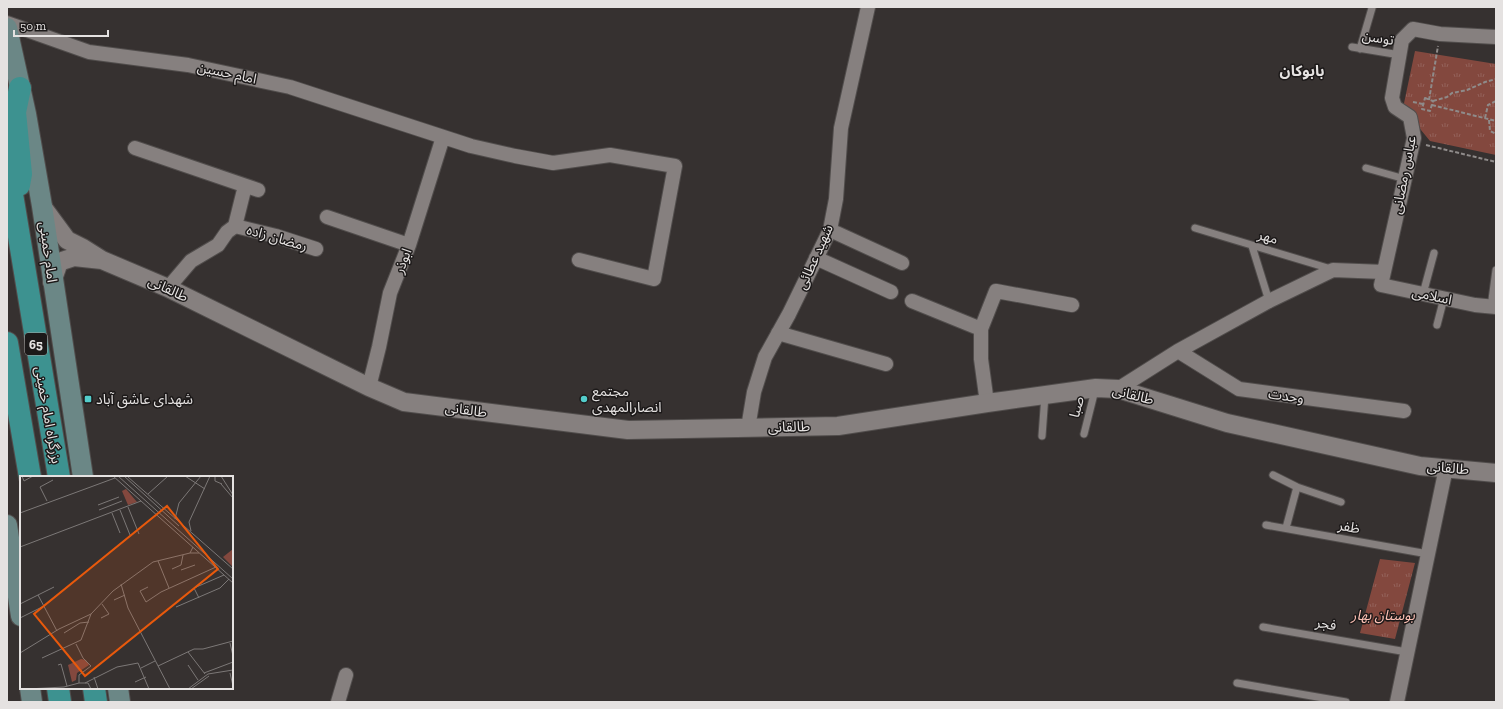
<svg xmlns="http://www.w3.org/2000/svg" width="1503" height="709" font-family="'Zilla Slab','Noto Sans Arabic',serif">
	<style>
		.park { fill: url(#park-tufts) }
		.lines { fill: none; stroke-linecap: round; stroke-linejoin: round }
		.service-casing { stroke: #514d4c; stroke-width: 9 }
		.minor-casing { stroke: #514d4c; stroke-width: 16 }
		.tertiary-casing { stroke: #514d4c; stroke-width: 20 }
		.secondary-casing { stroke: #514d4c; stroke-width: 22 }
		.trunk-casing { stroke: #514d4c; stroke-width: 24 }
		.path { stroke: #8f8b8a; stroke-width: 2; stroke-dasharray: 4 2; stroke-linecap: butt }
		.service { stroke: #86807f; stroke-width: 7 }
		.minor { stroke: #86807f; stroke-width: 14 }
		.tertiary { stroke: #86807f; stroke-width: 18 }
		.secondary { stroke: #6b8786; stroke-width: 20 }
		.trunk { stroke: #3d9290; stroke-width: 22 }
		.poi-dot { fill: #53cdcb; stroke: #1c1919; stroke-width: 1.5 }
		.labels { text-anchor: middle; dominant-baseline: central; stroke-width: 3; stroke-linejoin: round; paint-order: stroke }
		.shield { fill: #1c1919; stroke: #a9a6a5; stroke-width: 1 }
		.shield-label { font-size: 13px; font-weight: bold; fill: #e5e2e1 }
		.street-label { font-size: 14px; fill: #e5e2e1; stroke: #1c1919 }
		.poi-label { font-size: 14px; fill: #e5e2e1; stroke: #1c1919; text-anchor: start }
		.park-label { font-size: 14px; font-style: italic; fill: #ffc2b6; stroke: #1c1919 }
		.neighbourhood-label { font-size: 15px; font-weight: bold; fill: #e5e2e1; stroke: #1c1919 }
		.inset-road { fill: none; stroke: #7c7877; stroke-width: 1 }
		.view { fill: #e8590c; fill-opacity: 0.15; stroke: #e8590c; stroke-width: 2 }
		.inset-edge { fill: none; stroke: #e5e2e1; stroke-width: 2 }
	</style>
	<defs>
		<pattern id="park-tufts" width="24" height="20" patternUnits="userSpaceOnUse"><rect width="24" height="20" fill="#83483e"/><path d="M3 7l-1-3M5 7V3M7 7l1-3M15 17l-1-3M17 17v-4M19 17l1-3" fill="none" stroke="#94625a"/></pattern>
	</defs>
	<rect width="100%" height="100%" fill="#363130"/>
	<path class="park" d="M 1415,51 L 1496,64 L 1496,155 L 1430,141 L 1403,108 Z
		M 1380,559 L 1415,563 L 1395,639 L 1360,633 Z"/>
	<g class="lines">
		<g class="service-casing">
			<path id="service" d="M 1352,47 L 1400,55
				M 1360,49 L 1372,8
				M 1366,168 L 1405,179
				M 1195,228 L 1331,269
				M 1252,246 L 1269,301
				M 1423,294 L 1434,253
				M 1491,307 L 1496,270
				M 1437,325 L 1444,298
				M 1084,434 L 1095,390
				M 1042,436 L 1045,395
				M 1273,475 L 1297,487 L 1341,502
				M 1266,525 L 1428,554
				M 1286,528 L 1297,487
				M 1263,627 L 1407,652
				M 1237,683 L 1346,702"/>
		</g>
		<g class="minor-casing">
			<path id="minor" d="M 7,23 L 89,52 L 188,65 L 290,87 L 471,146 L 515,156 L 553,163 L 610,155 L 675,166 L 654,279 L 579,260
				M 1496,37 L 1440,34 L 1413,29 L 1402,40 L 1392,98 L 1395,107 L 1410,117 L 1414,138 L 1381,285 L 1475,305 L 1496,307
				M 135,148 L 258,190
				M 327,217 L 409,245
				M 235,226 L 245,186
				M 830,230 L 902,263
				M 816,258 L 891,292
				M 168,288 L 191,261 L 218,245 L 227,232 L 235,226 L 276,236 L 316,249
				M 912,301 L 981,329
				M 778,333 L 886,364
				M 1178,351 L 1239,389 L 1404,411
				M 369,387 L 379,347 L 390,293 L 409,245 L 443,137
				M 1118,389 L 1178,351 L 1269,301 L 1333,270 L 1384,272
				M 987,403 L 981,359 L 981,329 L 996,291 L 1072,305
				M 748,428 L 754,392 L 765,357 L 789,314 L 830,230 L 836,199 L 841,128 L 868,7
				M 338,702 L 346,675
				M 1397,702 L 1446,468"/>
		</g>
		<g class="tertiary-casing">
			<path id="tertiary" d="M 42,206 L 67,240 L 83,248 L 102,260 L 74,257 L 59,262 L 52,282
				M 102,260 L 168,288 L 369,387 L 404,402 L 628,430 L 838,426 L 987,403 L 1096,388 L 1118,389 L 1227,423 L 1420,466 L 1496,473"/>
		</g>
		<g class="secondary-casing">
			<path id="secondary" d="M 7,28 L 26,114 L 42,206 L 83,477
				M 7,525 L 21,616
				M 30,688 L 32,702
				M 118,688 L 120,702"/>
		</g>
		<g class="trunk-casing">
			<path id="trunk" d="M 7,164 L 59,477
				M 19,185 L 21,174 L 15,112 L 20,88
				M 7,343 L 30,477
				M 58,688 L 60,702
				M 94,688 L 96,702"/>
		</g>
		<path class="path" d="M 1425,98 L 1433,101 L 1430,111 L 1422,109 Z
			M 1429,100 L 1438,46
			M 1433,101 L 1447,97 L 1452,93 L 1467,90 L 1485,82 L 1496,79
			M 1413,102 L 1423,104
			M 1432,105 L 1496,121
			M 1485,118 L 1488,105 L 1496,101
			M 1489,120 L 1490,131 L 1496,134
			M 1426,145 L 1496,162"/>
		<use href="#service" class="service"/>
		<use href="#minor" class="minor"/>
		<use href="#tertiary" class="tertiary"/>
		<use href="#secondary" class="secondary"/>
		<use href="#trunk" class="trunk"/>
	</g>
	<g class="poi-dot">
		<rect x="84" y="395" width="8" height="8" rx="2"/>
		<circle cx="584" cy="399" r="4"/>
	</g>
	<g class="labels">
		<rect class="shield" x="25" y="333" width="22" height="22" rx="3"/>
		<g class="shield-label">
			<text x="36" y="344">65</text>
		</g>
		<g class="street-label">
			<text transform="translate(1378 38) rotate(9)">توسن</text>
			<text transform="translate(227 73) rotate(12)">امام حسین</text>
			<text transform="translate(1404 175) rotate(-79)">عباس رمضانی</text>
			<text transform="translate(1268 237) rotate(17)">مهر</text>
			<text transform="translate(277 238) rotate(16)">رمضان زاده</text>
			<text transform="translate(48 252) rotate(82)">امام خمینی</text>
			<text transform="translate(815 257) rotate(-66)">شهید عطائی</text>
			<text transform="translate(403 261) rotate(-69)">ابوذر</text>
			<text transform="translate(168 289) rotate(25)">طالقانی</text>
			<text transform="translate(1432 296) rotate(12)">اسلامی</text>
			<text transform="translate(1133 395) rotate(14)">طالقانی</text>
			<text transform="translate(1286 396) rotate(8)">وحدت</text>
			<text transform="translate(1077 407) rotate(-75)">صبا</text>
			<text transform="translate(466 410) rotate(7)">طالقانی</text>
			<text transform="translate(48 415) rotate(80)">بزرگراه امام خمینی</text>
			<text transform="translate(789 427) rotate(-1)">طالقانی</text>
			<text transform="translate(1448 468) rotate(5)">طالقانی</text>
			<text transform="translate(1349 527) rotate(10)">ظفر</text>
			<text transform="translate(1326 624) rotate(10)">فجر</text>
		</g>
		<g class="poi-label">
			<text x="592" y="391">مجتمع<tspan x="592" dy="16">انصارالمهدی</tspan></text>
			<text x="96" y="399">شهدای عاشق آباد</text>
		</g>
		<g class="park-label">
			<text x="1383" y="615">بوستان بهار</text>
		</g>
		<g class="neighbourhood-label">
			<text x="1302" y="71">بابوکان</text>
		</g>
	</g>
	<g transform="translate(20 476)">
		<rect width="213" height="213" fill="#363130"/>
		<path d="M 106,13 L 117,26 L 108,29 L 102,15 ZM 213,73 L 213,91 L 203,81 ZM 61,183 L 66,184 L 69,189 L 57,197 L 56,204 L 52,206 L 48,189 Z" fill="#83483e"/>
		<path class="inset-road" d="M 2,0 L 4,5 L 13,0M 93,0 L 213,107M 98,0 L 213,103M 104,0 L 159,50M 165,0 L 185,13M 195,0 L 195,5 L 202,8M 201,0 L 213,19M 108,1 L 213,93M 201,8 L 213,22M 128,18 L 148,0M 27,25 L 20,11 L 33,4M 78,29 L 99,21M 108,31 L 119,58M 79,34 L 102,25M 100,34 L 110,59M 0,37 L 95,2M 92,37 L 100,57M 155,43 L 159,27 L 181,0M 171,55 L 169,46 L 190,0M 0,71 L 121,25M 173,71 L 170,77 L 179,77M 138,85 L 149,112M 152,93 L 161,89 L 163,79M 161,94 L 175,89M 101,108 L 108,132 L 150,213M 128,111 L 120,115 L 126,126 L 141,116 L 196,91M 18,119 L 37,155M 179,122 L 174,112 L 204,99M 94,124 L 105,119M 0,128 L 34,111M 156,131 L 200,112 L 209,103M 0,142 L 24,130M 81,142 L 89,138 L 82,128M 44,157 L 60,147 L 69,146M 210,167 L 213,180M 56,168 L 63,182 L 71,190 L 59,199 L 59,207M 168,176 L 185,198M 0,177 L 39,153 L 71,138 L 93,115 L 133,86 L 170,77M 22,182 L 61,164 L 71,138M 38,189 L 41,188 L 47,210M 168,189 L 178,204M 138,190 L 174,173 L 183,173 L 213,165M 121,192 L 135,185M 184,197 L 213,186M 210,197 L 213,210M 74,201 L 78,213M 115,206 L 126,201M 65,207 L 97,191 L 118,187 L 129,213M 7,213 L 44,211 L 59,207 L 68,207 L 71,213M 168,213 L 188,198 L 213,194M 171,213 L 189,200"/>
		<path class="view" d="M 147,30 L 198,93 L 65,200 L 14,138 Z"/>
		<rect width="213" height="213" class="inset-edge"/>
	</g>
	<rect width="1503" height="709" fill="none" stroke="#e5e2e1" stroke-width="16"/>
	<path d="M14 30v6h94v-6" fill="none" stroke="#e5e2e1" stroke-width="2"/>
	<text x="20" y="30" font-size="12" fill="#e5e2e1" stroke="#1c1919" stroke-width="3" paint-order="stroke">50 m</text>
</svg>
